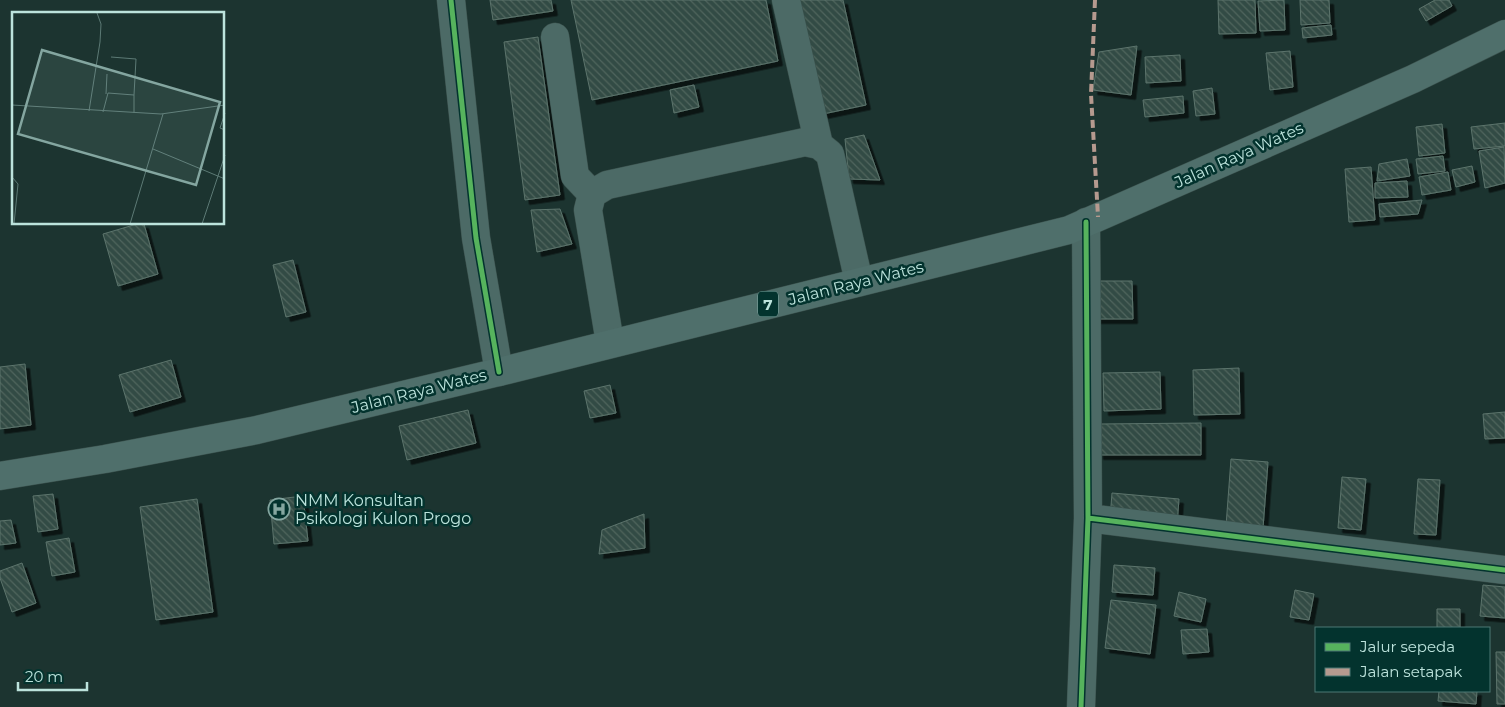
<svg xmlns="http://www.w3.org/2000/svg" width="1505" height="707" font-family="Montserrat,sans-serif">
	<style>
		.building { fill: url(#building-back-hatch); stroke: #5c746c; filter: url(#shadow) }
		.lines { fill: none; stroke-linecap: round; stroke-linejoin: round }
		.minor-casing { stroke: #3a504c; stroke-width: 29 }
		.highway-casing { stroke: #3a504c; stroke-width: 29 }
		.minor { stroke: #4c6a66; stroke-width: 28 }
		.highway { stroke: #4f6f6b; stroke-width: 28 }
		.quiet { stroke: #b69a8f; stroke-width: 4; stroke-dasharray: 8 4; stroke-linecap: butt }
		.cycleway-casing { stroke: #03332e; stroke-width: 8 }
		.cycleway { stroke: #56b35d; stroke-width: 5 }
		.labels { text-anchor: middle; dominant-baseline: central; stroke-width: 5; stroke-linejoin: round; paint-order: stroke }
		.shield { fill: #03332e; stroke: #84aea8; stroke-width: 1 }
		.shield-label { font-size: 15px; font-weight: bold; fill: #bce3dc }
		.street-label { font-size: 16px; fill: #bce3dc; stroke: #03332e }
		.poi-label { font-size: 16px; fill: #bce3dc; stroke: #03332e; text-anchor: start }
		.inset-road { fill: none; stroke: #5c7a75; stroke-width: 1 }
		.view { fill: #84a6a0; fill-opacity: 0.15; stroke: #84a6a0; stroke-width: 2.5 }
		.inset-edge { fill: none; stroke: #bce3dc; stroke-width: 2.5 }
	</style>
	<defs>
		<pattern id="building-back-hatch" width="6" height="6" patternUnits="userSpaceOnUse" patternTransform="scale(1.25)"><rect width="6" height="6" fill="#334b44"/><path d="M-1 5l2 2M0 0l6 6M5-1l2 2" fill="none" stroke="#4f655e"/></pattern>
		<filter id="shadow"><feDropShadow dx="4.5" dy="4.5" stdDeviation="0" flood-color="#0009"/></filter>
	</defs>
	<rect width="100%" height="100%" fill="#1c3430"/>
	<path class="building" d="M 490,0 L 551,0 L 553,11 L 493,20 Z
		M 571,0 L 766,0 L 778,61 L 592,100 Z
		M 799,0 L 843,0 L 866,105 L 823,114 Z
		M 1218,0 L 1255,0 L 1256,33 L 1219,34 Z
		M 1284,0 L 1285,30 L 1260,31 L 1258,1 Z
		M 1300,0 L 1329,0 L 1330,23 L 1301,25 Z
		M 1435,0 L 1449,0 L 1452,6 L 1426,21 L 1419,9 Z
		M 1331,25 L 1332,35 L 1303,38 L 1302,28 Z
		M 538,37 L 560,195 L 525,200 L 504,42 Z
		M 1137,46 L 1131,95 L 1093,90 L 1099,52 Z
		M 1290,51 L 1293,87 L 1270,90 L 1266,53 Z
		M 1180,55 L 1181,81 L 1146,83 L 1145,57 Z
		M 694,85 L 699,107 L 674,113 L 670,90 Z
		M 1212,88 L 1215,114 L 1196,116 L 1193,91 Z
		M 1183,96 L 1184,113 L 1145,117 L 1143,100 Z
		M 1505,123 L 1505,146 L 1474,149 L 1471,127 Z
		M 1442,124 L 1445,153 L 1419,156 L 1416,127 Z
		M 864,135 L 880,180 L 849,179 L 845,139 Z
		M 1504,147 L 1505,183 L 1485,188 L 1479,151 Z
		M 1443,156 L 1445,171 L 1418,174 L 1416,159 Z
		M 1407,159 L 1410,176 L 1377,181 L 1379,164 Z
		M 1472,166 L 1475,182 L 1456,187 L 1452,170 Z
		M 1371,167 L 1375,220 L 1349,222 L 1345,169 Z
		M 1448,172 L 1451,190 L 1422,195 L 1419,177 Z
		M 1407,181 L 1408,197 L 1375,198 L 1375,183 Z
		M 1422,200 L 1418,214 L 1380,217 L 1379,204 Z
		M 560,209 L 572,244 L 537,252 L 531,210 Z
		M 137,224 L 144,224 L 158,274 L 118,286 L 103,234 Z
		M 293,260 L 306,312 L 286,317 L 273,265 Z
		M 1096,281 L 1132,281 L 1133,319 L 1096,319 Z
		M 171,360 L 181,397 L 130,412 L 119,375 Z
		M 25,364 L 31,425 L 0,429 L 0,367 Z
		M 1239,368 L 1240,414 L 1194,415 L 1193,370 Z
		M 1160,372 L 1161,409 L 1104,411 L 1103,373 Z
		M 610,385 L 616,413 L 590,418 L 584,391 Z
		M 468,410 L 476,443 L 407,460 L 399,426 Z
		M 1505,412 L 1505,438 L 1485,439 L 1483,414 Z
		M 1201,423 L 1201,455 L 1099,455 L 1099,424 Z
		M 1231,459 L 1268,462 L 1263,528 L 1226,526 Z
		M 1342,477 L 1366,479 L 1361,530 L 1338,528 Z
		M 1418,479 L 1440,480 L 1436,535 L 1414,534 Z
		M 1112,493 L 1179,499 L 1177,525 L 1110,519 Z
		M 53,494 L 58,529 L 38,532 L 33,496 Z
		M 303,496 L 308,541 L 274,544 L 270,500 Z
		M 197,499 L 213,612 L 156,620 L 140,507 Z
		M 644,514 L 645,548 L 599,554 L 602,530 Z
		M 11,520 L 16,543 L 0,545 L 0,521 Z
		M 69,538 L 75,572 L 52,576 L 46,542 Z
		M 22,563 L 36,603 L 12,612 L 0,578 L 0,571 Z
		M 1114,565 L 1155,568 L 1153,595 L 1112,592 Z
		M 1483,585 L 1505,587 L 1505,618 L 1480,616 Z
		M 1295,590 L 1314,594 L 1309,620 L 1290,617 Z
		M 1179,592 L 1206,599 L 1201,622 L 1174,616 Z
		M 1111,600 L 1156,605 L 1150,654 L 1105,648 Z
		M 1437,609 L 1460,609 L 1460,628 L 1437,628 Z
		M 1207,629 L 1209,652 L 1183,654 L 1181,630 Z
		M 1496,652 L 1505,652 L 1505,704 L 1497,704 Z
		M 1439,691 L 1477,691 L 1476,704 L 1438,701 Z"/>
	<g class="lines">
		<g class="minor-casing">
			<path id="minor" d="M 451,0 L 476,238 L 499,372
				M 786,0 L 819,145
				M 555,37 L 575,176 L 592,194
				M 610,343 L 588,210 L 592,194 L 607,185 L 805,142 L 819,145 L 830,154 L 859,282
				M 1088,518 L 1505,570
				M 1081,707 L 1088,518 L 1086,222"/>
		</g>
		<g class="highway-casing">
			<path id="highway" d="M 0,476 L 105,459 L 257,430 L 499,372 L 1069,230 L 1413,79 L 1505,34"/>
		</g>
		<use href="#minor" class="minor"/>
		<use href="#highway" class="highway"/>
		<path class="quiet" d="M 1095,0 L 1091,94 L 1098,217"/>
		<g class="cycleway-casing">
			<path id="cycleway" d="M 451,0 L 476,238 L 499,372
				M 1088,518 L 1505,570
				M 1081,707 L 1088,518 L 1086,222"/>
		</g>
		<use href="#cycleway" class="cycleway"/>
	</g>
	<defs>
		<g id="hospital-ring" transform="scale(1.125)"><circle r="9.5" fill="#03332e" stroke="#84a6a0" stroke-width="1.5"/><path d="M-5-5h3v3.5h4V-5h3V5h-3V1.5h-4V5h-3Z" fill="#84a6a0"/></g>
	</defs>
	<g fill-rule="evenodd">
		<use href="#hospital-ring" x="279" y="509"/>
	</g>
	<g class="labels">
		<rect class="shield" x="758" y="291.5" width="20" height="25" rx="4"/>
		<g class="shield-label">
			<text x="768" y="304">7</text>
		</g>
		<g class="street-label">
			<text transform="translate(1239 155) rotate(-24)">Jalan Raya Wates</text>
			<text transform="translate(856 283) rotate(-14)">Jalan Raya Wates</text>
			<text transform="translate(419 391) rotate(-14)">Jalan Raya Wates</text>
		</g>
		<g class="poi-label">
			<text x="295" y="500">NMM Konsultan<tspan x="295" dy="18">Psikologi Kulon Progo</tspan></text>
		</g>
	</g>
	<g transform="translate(12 12)">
		<rect width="212" height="212" fill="#1c3430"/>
		<path class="inset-road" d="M 99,45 L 124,47 L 122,83M 94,82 L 95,62M 0,93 L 149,102 L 213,93M 77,99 L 88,30 L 89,12 L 85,1M 91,100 L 96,81 L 122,83 L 122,101M 213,101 L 208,116 L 213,118M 141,137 L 213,167M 0,165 L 6,172 L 2,212M 118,212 L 151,102M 190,212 L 213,143"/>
		<path class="view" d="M 30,38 L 208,90 L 184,173 L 6,122 Z"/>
		<rect width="212" height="212" class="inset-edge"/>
	</g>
	<rect x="1315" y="627" width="175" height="65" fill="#03332e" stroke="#4d7974"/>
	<rect x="1325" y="643" width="25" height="8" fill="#56b35d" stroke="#4d7974"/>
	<text x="1360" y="652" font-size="15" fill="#bce3dc">Jalur sepeda</text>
	<rect x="1325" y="668" width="25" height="8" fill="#b69a8f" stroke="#4d7974"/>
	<text x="1360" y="677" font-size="15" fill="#bce3dc">Jalan setapak</text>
	<path d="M18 682v8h69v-8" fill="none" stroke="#bce3dc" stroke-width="2.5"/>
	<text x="25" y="682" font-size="15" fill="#bce3dc" stroke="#03332e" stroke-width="4" paint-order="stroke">20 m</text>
</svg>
